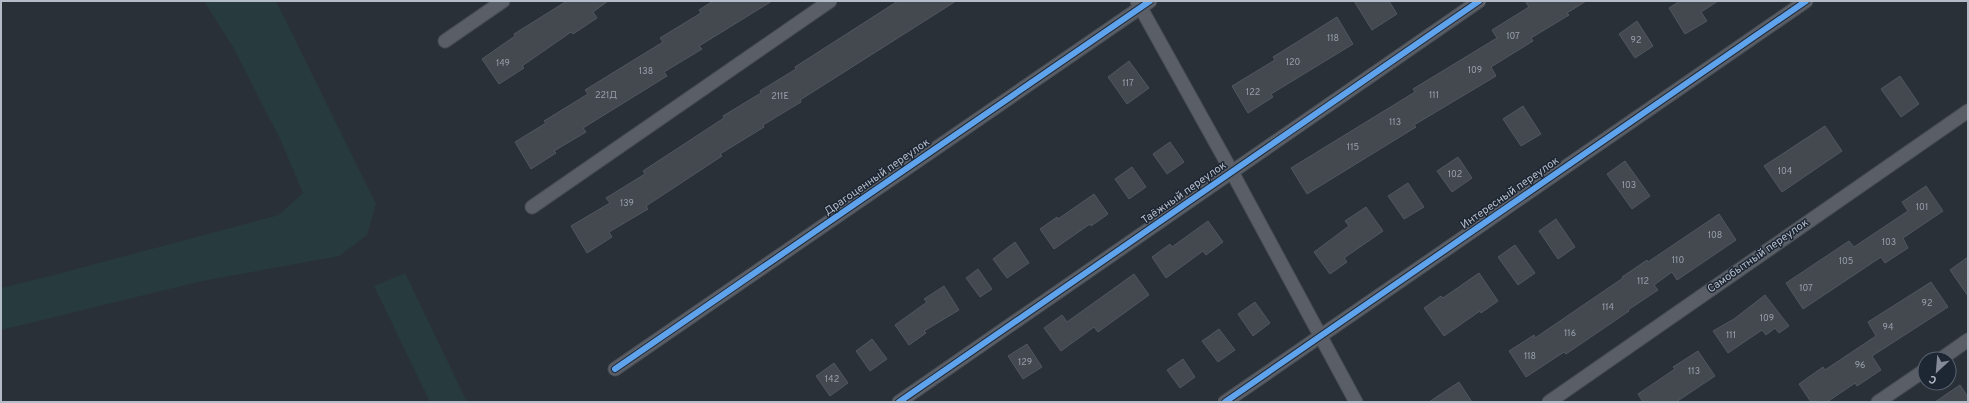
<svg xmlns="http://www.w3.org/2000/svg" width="1969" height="403" font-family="Overpass,sans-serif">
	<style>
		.green { fill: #273a3e }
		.building { fill: #444950; stroke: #52575f }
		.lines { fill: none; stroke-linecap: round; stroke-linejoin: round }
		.minor-casing { stroke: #484c53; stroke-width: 15 }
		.minor { stroke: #5a5e66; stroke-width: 13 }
		.cycleway-casing { stroke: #1d2633; stroke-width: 8 }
		.cycleway { stroke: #60a3ed; stroke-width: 6 }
		.labels { text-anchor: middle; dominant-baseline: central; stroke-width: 3; stroke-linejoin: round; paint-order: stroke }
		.number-label { font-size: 9px; fill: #989fab }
		.street-label { font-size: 11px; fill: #b4bcc9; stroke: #1d2633 }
	</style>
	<rect width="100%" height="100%" fill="#2a3038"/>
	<path class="green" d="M 204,1 L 276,1 L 376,204 L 367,235 L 339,256 L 202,281 L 1,330 L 1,288 L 50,276 L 279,215 L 303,193 L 281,141 L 233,47 Z
		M 405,273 L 467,402 L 430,402 L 374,286 Z"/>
	<path class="building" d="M 567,1 L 608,1 L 593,12 L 597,18 L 573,34 L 571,32 L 522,66 L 524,68 L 499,84 L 482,59 L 515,36 L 514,34 Z
		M 713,1 L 772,1 L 699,46 L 702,49 L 664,72 L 667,76 L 583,128 L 586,132 L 554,151 L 556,153 L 531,169 L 515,142 L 546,123 L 544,121 L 588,94 L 585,90 L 663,42 L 660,38 L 701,13 L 699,10 Z
		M 898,1 L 956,1 L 800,100 L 801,102 L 763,125 L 764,127 L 720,154 L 722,156 L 646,206 L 648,209 L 609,232 L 612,237 L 587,253 L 571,226 L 610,203 L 606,198 L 645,174 L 643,171 L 724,118 L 723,116 L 761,93 L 760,91 L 796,69 L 795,67 Z
		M 1354,1 L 1389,1 L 1397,14 L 1372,30 Z
		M 1525,1 L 1586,1 L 1567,13 L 1569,15 L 1531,38 L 1533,41 L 1491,67 L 1496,76 L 1414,125 L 1416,127 L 1307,194 L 1291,168 L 1415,92 L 1413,89 L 1497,38 L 1492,30 L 1529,7 Z
		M 1680,1 L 1718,1 L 1701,12 L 1707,21 L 1685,34 L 1669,8 Z
		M 1337,17 L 1353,44 L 1271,94 L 1273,97 L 1248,113 L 1232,86 L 1275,60 L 1273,57 Z
		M 1637,21 L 1653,46 L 1635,58 L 1619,34 Z
		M 1129,61 L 1149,88 L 1127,104 L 1108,77 Z
		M 1900,76 L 1919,104 L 1901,117 L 1881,89 Z
		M 1523,106 L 1541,134 L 1521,146 L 1503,119 Z
		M 1825,126 L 1842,151 L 1782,192 L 1764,166 Z
		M 1170,142 L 1184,162 L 1167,174 L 1153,154 Z
		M 1458,157 L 1472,178 L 1452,192 L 1437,171 Z
		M 1625,161 L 1650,196 L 1632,209 L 1607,174 Z
		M 1132,167 L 1146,187 L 1129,199 L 1115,179 Z
		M 1408,183 L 1424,207 L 1404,219 L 1388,196 Z
		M 1926,186 L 1943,211 L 1903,238 L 1908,248 L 1885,263 L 1881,257 L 1803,309 L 1786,283 L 1849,241 L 1854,247 L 1908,211 L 1902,202 Z
		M 1094,194 L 1108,214 L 1091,226 L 1090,224 L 1054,249 L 1040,229 L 1057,217 L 1058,219 Z
		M 1366,207 L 1383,231 L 1344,258 L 1347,262 L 1330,274 L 1314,252 L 1349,226 L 1345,221 Z
		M 1719,214 L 1736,240 L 1677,280 L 1672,272 L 1654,285 L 1658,290 L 1628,310 L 1629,311 L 1566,354 L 1564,352 L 1526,377 L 1509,351 L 1534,335 L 1535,338 L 1623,278 L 1622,277 L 1647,260 L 1648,262 Z
		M 1556,219 L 1575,247 L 1558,259 L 1539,231 Z
		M 1208,221 L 1223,242 L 1206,255 L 1203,251 L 1166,278 L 1152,257 L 1170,244 L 1172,247 Z
		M 1015,242 L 1029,263 L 1007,278 L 993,259 Z
		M 1515,245 L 1535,273 L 1518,285 L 1498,257 Z
		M 1968,257 L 1968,296 L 1950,270 Z
		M 978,269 L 992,289 L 980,297 L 966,278 Z
		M 1479,273 L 1498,301 L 1481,313 L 1480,311 L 1444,336 L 1424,308 L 1441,296 L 1443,298 Z
		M 1134,274 L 1149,295 L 1098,332 L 1094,327 L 1061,351 L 1044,328 L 1062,315 L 1067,322 Z
		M 1931,282 L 1948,307 L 1872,356 L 1881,370 L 1857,386 L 1855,383 L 1827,402 L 1811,402 L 1799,384 L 1823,367 L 1825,370 L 1876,336 L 1868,322 Z
		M 944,286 L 959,310 L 924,331 L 926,333 L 909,345 L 895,325 L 927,302 L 924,299 Z
		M 1765,295 L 1789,326 L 1779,333 L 1775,328 L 1766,335 L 1762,330 L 1728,353 L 1713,331 L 1734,319 Z
		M 1255,302 L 1270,323 L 1253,336 L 1238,314 Z
		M 1219,329 L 1235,350 L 1218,362 L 1202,341 Z
		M 872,339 L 887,359 L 870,371 L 856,351 Z
		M 1027,344 L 1042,367 L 1023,379 L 1008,356 Z
		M 1698,351 L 1715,376 L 1676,402 L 1643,402 L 1638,394 L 1675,369 L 1673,367 Z
		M 1183,359 L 1195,377 L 1180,388 L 1167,370 Z
		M 834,363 L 848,383 L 830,396 L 816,376 Z
		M 1459,382 L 1472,402 L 1429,402 Z
		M 1960,385 L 1968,397 L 1968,402 L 1935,402 Z"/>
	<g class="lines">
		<g class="minor-casing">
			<path id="minor" d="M 1137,1 L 1232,172 L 1356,402
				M 445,41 L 503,1
				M 532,207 L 830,1
				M 1941,359 L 1968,340
				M 615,369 L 1150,1
				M 899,402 L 1479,1
				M 1225,402 L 1806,1
				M 1549,402 L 1968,111
				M 1878,402 L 1925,370"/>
		</g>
		<use href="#minor" class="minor"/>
		<g class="cycleway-casing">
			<path id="cycleway" d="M 615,369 L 1150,1
				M 899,402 L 1479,1
				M 1225,402 L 1806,1"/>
		</g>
		<use href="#cycleway" class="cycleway"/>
	</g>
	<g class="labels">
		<g class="number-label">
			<text x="1513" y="36">107</text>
			<text x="1333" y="38">118</text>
			<text x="1636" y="40">92</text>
			<text x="1293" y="62">120</text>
			<text x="503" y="63">149</text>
			<text x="1475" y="70">109</text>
			<text x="646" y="71">138</text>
			<text x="1128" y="83">117</text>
			<text x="1253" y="92">122</text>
			<text x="606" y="95">221Д</text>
			<text x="1434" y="95">111</text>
			<text x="780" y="96">211Е</text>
			<text x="1395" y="122">113</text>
			<text x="1353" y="147">115</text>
			<text x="1785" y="171">104</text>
			<text x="1455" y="174">102</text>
			<text x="1629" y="185">103</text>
			<text x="627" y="203">139</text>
			<text x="1922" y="207">101</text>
			<text x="1715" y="235">108</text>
			<text x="1889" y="242">103</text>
			<text x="1678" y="260">110</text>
			<text x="1846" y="261">105</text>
			<text x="1643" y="281">112</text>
			<text x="1806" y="288">107</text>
			<text x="1927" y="303">92</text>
			<text x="1608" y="307">114</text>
			<text x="1767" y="318">109</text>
			<text x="1888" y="327">94</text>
			<text x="1570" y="333">116</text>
			<text x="1731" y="335">111</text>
			<text x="1530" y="356">118</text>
			<text x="1025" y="362">129</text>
			<text x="1860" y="365">96</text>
			<text x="1694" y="371">113</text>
			<text x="832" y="379">142</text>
		</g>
		<g class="street-label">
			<text transform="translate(877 177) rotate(-35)">Драгоценный переулок</text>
			<text transform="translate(1184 193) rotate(-35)">Таёжный переулок</text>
			<text transform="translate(1510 193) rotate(-35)">Интересный переулок</text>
			<text transform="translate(1758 256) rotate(-35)">Самобытный переулок</text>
		</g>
	</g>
	<rect width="1969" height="403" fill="none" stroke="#b4bcc9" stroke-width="4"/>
	<g transform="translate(1937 371) rotate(206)"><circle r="19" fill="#1d2633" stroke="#59626f"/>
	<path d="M0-3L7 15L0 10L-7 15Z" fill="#848b96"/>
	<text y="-6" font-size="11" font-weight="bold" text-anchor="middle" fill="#b4bcc9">С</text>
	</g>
</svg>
